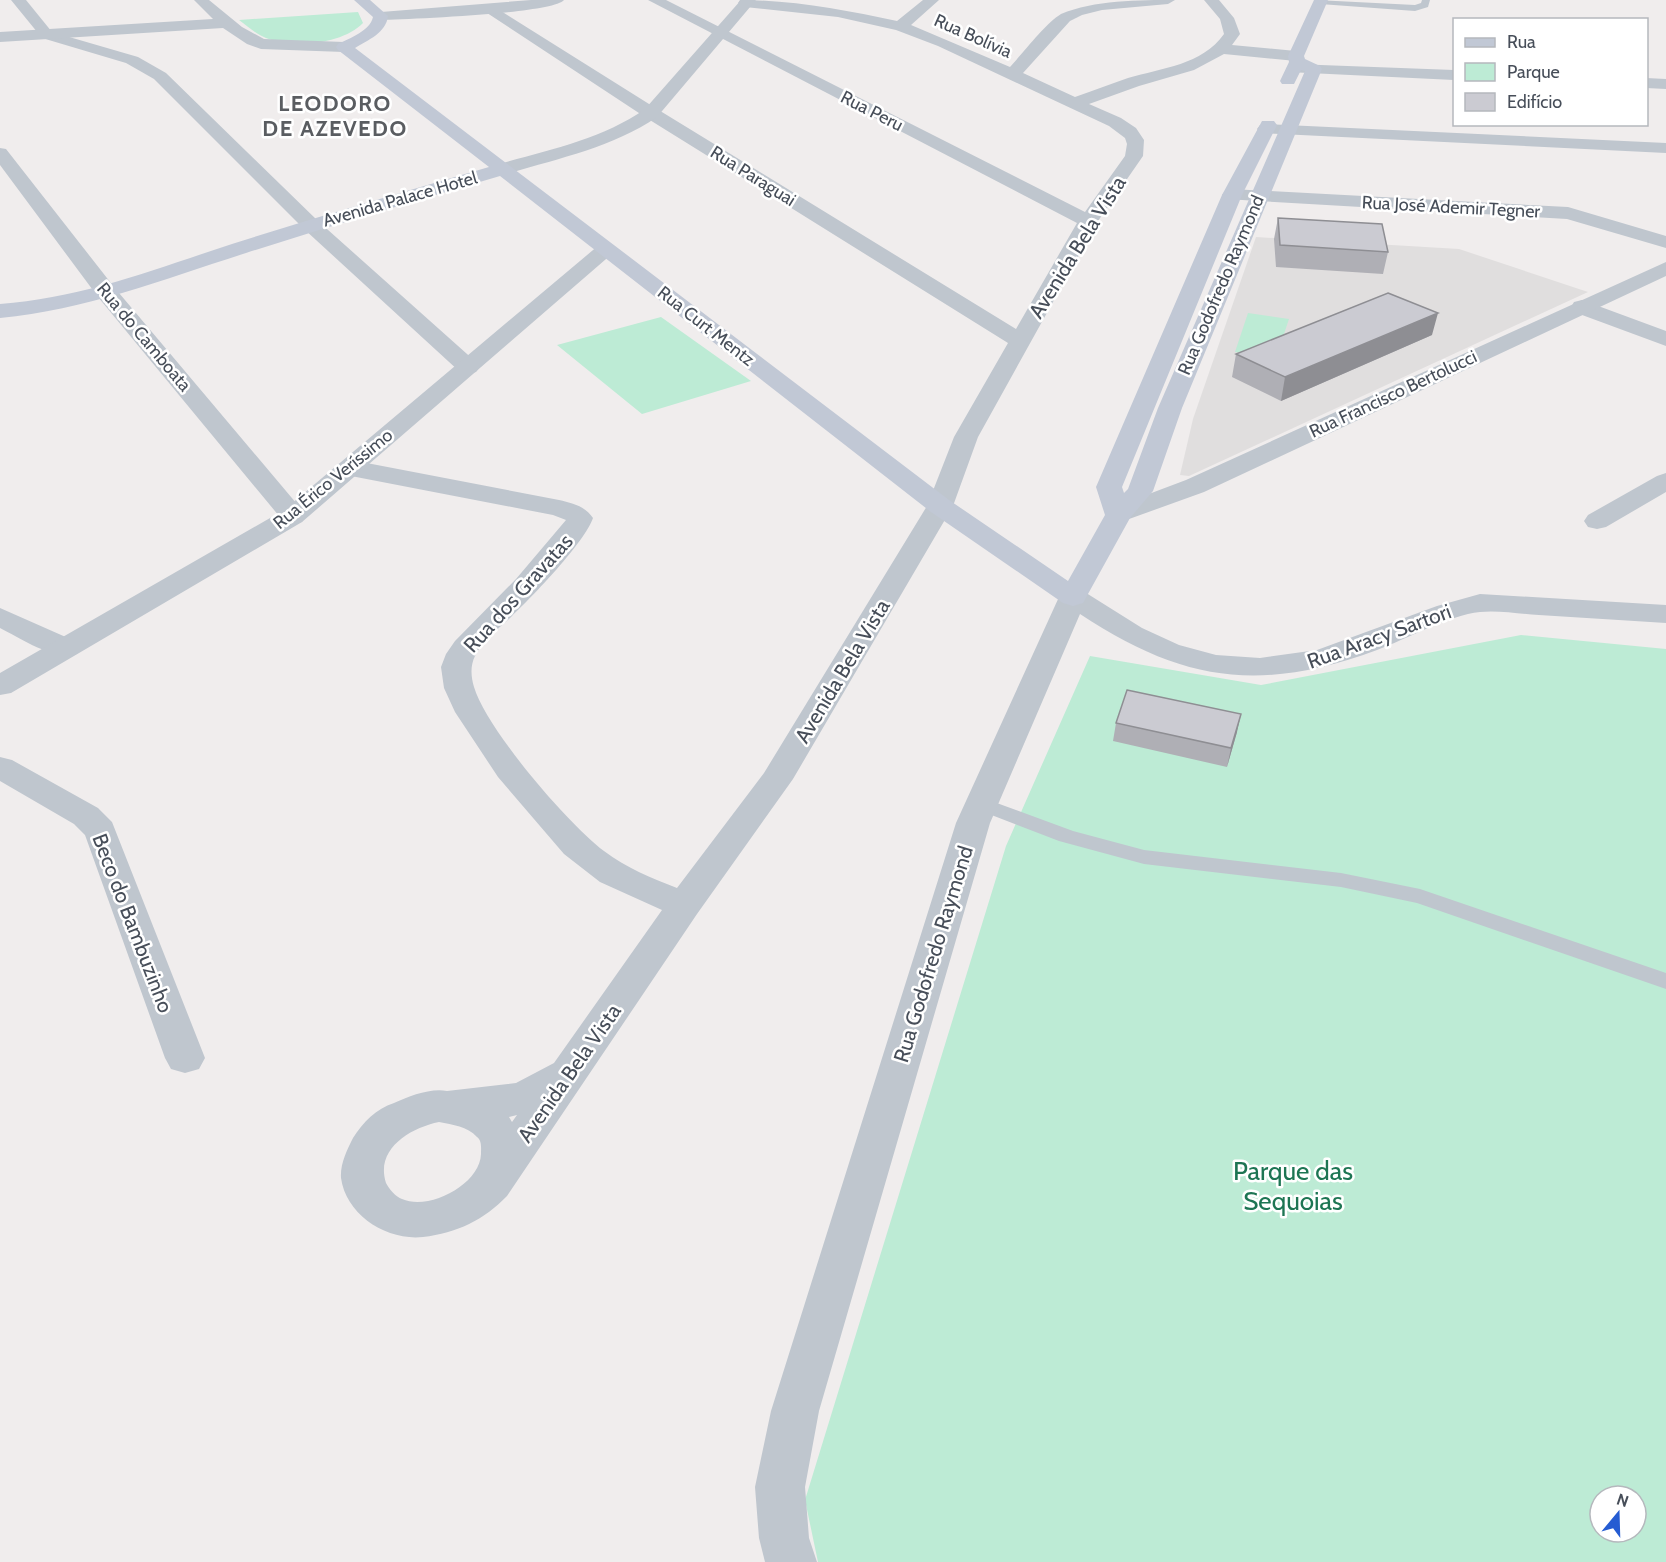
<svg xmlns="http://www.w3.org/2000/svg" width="1666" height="1562" font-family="Cabin,sans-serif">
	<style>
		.education { fill: #e0dede }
		.green { fill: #bdebd5; fill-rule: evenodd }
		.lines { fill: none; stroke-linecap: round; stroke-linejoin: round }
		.service { fill: #bfc6ce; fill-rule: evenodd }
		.minor { fill: #bfc6ce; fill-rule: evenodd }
		.tertiary { fill: #bfc6ce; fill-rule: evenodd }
		.secondary { fill: #c1c8d5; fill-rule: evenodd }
		.wall { fill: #afafb5 }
		.shaded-wall { fill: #8e8e93 }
		.building { fill: #cbcbd2; stroke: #8e8e93; stroke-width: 1.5 }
		.labels { text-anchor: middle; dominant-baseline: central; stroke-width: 5; stroke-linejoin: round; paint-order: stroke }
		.far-street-label { font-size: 18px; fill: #474e59; stroke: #fff }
		.street-label { font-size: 21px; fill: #474e59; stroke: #fff }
		.far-district-label { font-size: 22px; font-weight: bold; letter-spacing: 1.5px; fill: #5a5d61; stroke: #fff }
		.near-park-label { font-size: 26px; fill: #1d7553; stroke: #fff }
	</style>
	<rect width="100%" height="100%" fill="#f0eded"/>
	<path class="education" d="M 1256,237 L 1459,249 L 1588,292 L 1189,476 L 1180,475 L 1193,419 Z"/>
	<path class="green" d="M 358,12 L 363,23 C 343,44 293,49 266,38 C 256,34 247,26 239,20 Z
		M 1248,313 L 1289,319 L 1276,358 L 1235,352 Z
		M 661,317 L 751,381 L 642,414 L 557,345 Z
		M 1521,635 L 1666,649 L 1666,1562 L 818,1562 L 805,1500 L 1006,846 L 1090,656 L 1261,685 ZM 1600,1496 L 1636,1496 L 1636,1532 L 1600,1532 Z"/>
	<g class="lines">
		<path class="service" d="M 1316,0 L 1415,5 L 1421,3 L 1422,0 L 1430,0 L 1428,7 L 1415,11 L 1320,4 Z
			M 983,798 L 1073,831 L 1144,850 L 1341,873 L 1420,889 L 1666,973 L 1666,989 L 1417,903 L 1341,887 L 1144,864 L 1059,841 L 976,809 L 973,804 L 976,799 Z"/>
		<path class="minor" d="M 11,0 L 26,0 L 52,32 L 138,57 L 166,73 L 318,221 L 476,362 L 480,367 L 476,372 L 468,374 L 460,372 L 304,229 L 154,79 L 126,63 L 42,38 Z
			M 648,0 L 666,0 L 1085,212 L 1125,156 L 1127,144 L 1125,138 L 1109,126 L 938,46 L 896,30 L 838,17 L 745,7 L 738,3 L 740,0 C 793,0 845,10 897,21 L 923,0 L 939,0 L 911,25 L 1010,67 C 1023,53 1046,23 1061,14 C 1094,0 1139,0 1175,0 L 1168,4 L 1102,10 L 1082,15 L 1070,21 L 1023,73 L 1075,97 C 1093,91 1110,84 1128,78 C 1162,68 1202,65 1224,34 L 1220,19 L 1204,0 L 1219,0 L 1234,18 L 1240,34 L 1232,45 L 1296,51 L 1304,56 L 1296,61 L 1224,54 L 1194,70 L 1139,86 L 1089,104 L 1121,118 L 1136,128 L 1144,140 L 1143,156 L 1098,221 L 978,437 L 953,506 L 793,779 L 697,914 L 507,1196 C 484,1220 457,1233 423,1237 C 387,1241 346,1215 341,1178 C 340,1164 347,1150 353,1138 C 363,1122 376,1109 394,1103 C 410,1096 430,1088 447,1091 L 516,1083 L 554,1063 L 662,910 L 600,882 L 564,854 L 498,777 L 455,712 L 444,688 L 441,667 L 446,654 L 455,641 L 516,579 L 566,520 L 553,515 L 351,476 L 342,473 L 338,468 L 342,463 L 351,460 L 559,500 C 572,503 585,506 593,518 C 585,542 532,597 512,616 C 500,628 482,640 475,656 C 470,666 471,677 474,687 C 487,730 568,824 604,851 C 626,868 652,878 677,888 L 764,773 L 927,506 L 954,437 L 1008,343 L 645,117 L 481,9 L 483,6 L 493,6 L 657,109 L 1016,329 L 1077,223 ZM 517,1115 L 512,1122 L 509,1117 ZM 439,1122 C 453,1125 467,1126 477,1137 C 482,1141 481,1147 481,1154 C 480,1184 430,1211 402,1199 C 396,1197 389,1189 386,1183 C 375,1149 410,1128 439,1122 Z
			M 1294,64 L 1454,70 L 1454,80 L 1288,72 L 1286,69 L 1288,66 Z
			M 1646,78 L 1666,79 L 1666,89 L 1646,88 Z
			M 1266,124 L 1666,143 L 1666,153 L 1260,133 L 1257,129 L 1260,125 Z
			M 0,148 L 6,149 L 114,287 L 302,510 L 306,516 L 302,522 L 293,524 L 284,522 L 98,297 L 0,165 Z
			M 1232,189 L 1568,207 L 1666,236 L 1666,248 L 1567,219 L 1225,199 L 1222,195 L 1225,191 Z
			M 1582,300 L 1666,331 L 1666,346 L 1574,312 L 1571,307 L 1574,302 Z
			M 1666,473 L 1666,492 L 1606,527 L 1597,529 L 1588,527 L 1584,521 L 1588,515 L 1657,476 Z
			M 1073,588 L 1083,591 L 1142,628 L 1179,645 L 1216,655 L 1260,658 L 1317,650 L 1437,606 L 1480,594 L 1666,605 L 1666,623 C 1624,620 1581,618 1539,615 C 1520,614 1498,610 1480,612 C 1449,615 1407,639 1377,650 C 1260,693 1183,682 1080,614 L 990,823 L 819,1411 L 805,1487 L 809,1538 L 817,1562 L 765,1562 L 759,1538 L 755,1487 L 771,1411 L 956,823 L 1059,597 L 1063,591 Z
			M 0,608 L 77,642 L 81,648 L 77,654 C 52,660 22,639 0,628 Z
			M 0,757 L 12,760 L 98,808 L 112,822 L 205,1058 L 199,1069 L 185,1073 L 171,1069 L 165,1058 L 85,835 L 74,824 L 0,781 Z"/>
		<path class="tertiary" d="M 194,0 L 209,0 L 242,27 L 264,39 L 344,42 L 352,47 L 344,52 L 261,49 L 247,44 L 223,28 L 0,42 L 0,32 L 213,19 Z
			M 531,0 L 564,0 C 552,14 408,19 381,20 L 374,16 L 381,12 Z
			M 741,0 L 756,0 L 657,117 C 613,147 560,158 510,173 L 496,173 L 494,169 L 496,165 C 547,150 601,140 645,109 Z
			M 606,243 L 613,245 L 616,249 L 613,253 L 302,522 L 11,693 L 0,695 L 0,673 L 284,510 L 599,245 Z
			M 1666,262 L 1666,276 L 1204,492 L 1118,523 L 1109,521 L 1105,515 L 1109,509 L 1186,480 Z"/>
		<path class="secondary" d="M 354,0 L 370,0 L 388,16 C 386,33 368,40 355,48 L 949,500 L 1068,581 L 1105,515 L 1096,487 L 1222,195 L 1262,121 L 1274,121 L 1277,125 L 1242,195 L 1122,487 L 1124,493 L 1128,489 L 1158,408 L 1305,71 L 1301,70 L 1294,84 L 1282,84 L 1280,81 L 1289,62 L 1288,56 L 1314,0 L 1328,0 L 1304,56 L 1305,59 L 1320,66 L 1322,69 L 1182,408 L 1153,491 L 1130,518 L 1083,603 L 1073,606 L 1063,603 L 931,512 L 500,176 C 415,201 330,226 246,253 C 164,279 86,310 0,318 L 0,304 C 82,298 155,269 232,244 C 317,217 403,192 489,167 L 338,50 L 336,47 L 338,44 C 350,38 370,31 373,17 Z"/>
	</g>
	<path class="wall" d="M 1278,218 L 1388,252 L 1383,274 L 1276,267 L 1274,239 Z
		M 1432,335 L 1281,401 L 1232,377 L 1236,354 Z
		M 1116,723 L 1237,732 L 1227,767 L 1113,741 Z"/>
	<path class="shaded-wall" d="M 1438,313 L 1432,335 L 1281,401 L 1285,377 Z
		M 1241,714 L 1237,732 L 1227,767 L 1231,748 Z"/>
	<path class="building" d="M 1278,218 L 1382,224 L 1388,252 L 1280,245 Z
		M 1388,293 L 1438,313 L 1285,377 L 1236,354 Z
		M 1127,690 L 1241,714 L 1231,748 L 1116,723 Z"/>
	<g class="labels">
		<g class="far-street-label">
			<text transform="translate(973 36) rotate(24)">Rua Bolívia</text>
			<text transform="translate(872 111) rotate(27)">Rua Peru</text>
			<text transform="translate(753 176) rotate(32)">Rua Paraguai</text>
			<text transform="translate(400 199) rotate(-16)">Avenida Palace Hotel</text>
			<text transform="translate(1451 207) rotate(3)">Rua José Ademir Tegner</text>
			<text transform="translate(1221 285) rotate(-67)">Rua Godofredo Raymond</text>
			<text transform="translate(706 326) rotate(38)">Rua Curt Mentz</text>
			<text transform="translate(144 337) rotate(50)">Rua do Camboata</text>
			<text transform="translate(1393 394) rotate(-25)">Rua Francisco Bertolucci</text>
			<text transform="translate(333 479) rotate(-39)">Rua Érico Veríssimo</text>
		</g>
		<g class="street-label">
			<text transform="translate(1077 247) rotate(-58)">Avenida Bela Vista</text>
			<text transform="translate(518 593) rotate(-48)">Rua dos Gravatas</text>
			<text transform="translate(1379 636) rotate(-20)">Rua Aracy Sartori</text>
			<text transform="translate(842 671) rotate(-59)">Avenida Bela Vista</text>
			<text transform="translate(133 923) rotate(69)">Beco do Bambuzinho</text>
			<text transform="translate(933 954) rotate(-73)">Rua Godofredo Raymond</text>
			<text transform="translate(569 1073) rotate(-55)">Avenida Bela Vista</text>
		</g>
		<g class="far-district-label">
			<text x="335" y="103">LEODORO<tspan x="335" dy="25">DE AZEVEDO</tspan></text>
		</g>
		<g class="near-park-label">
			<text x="1293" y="1171">Parque das<tspan x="1293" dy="30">Sequoias</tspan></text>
		</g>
	</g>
	<rect x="1453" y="18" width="195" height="108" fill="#ffffff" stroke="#b5b8bd" stroke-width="1.5"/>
	<rect x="1465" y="38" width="30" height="9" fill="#c1c8d5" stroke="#b5b8bd" stroke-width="1.5"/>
	<text x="1507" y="48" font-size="18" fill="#474e59">Rua</text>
	<rect x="1465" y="63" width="30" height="18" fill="#bdebd5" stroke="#b5b8bd" stroke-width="1.5"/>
	<text x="1507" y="78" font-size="18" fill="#474e59">Parque</text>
	<rect x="1465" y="93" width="30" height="18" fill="#cbcbd2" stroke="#b5b8bd" stroke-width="1.5"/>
	<text x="1507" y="108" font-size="18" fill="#474e59">Edifício</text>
	<g transform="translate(1618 1514) rotate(19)"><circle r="28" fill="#ffffff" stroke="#b5b8bd" stroke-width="1.5"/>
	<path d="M0-4.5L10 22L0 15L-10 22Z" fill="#255cd2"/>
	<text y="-9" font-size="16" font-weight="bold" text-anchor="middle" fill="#474e59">N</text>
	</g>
</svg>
